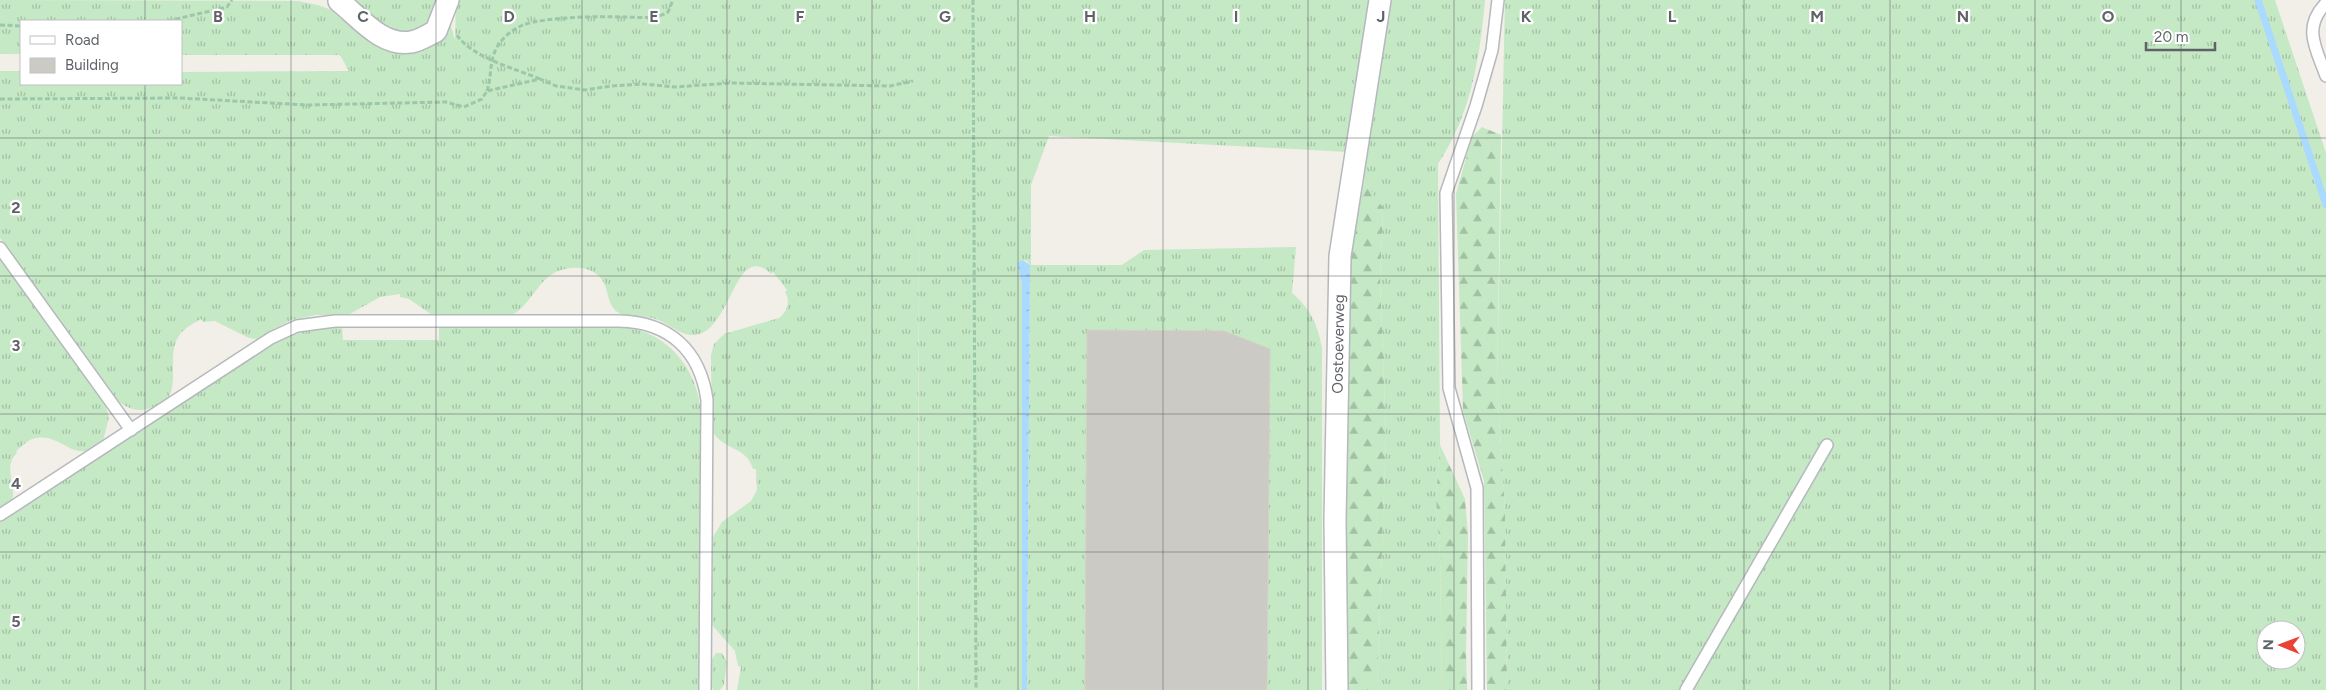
<svg xmlns="http://www.w3.org/2000/svg" width="2326" height="690" font-family="Figtree,sans-serif">
	<style>
		.grass { fill: url(#grass-tufts); fill-rule: evenodd }
		.forest { fill: url(#forest-firs) }
		.water { fill: url(#water-ripples) }
		.lines { fill: none; stroke-linecap: round; stroke-linejoin: round }
		.stream { stroke: #aadaff; stroke-width: 7 }
		.building { fill: #cccac5; stroke: #d6d1c6 }
		.service-casing { stroke: #b5b8bc; stroke-width: 14 }
		.minor-casing { stroke: #b5b8bc; stroke-width: 24 }
		.path { stroke: #9cc7a9; stroke-width: 3; stroke-dasharray: 5 2.5; stroke-linecap: butt }
		.service { stroke: #fff; stroke-width: 11 }
		.minor { stroke: #fff; stroke-width: 21 }
		.grid { fill: none; stroke: #5f6368; stroke-width: 1; stroke-opacity: 0.55 }
		.labels { text-anchor: middle; dominant-baseline: central; stroke-width: 4.5; stroke-linejoin: round; paint-order: stroke }
		.street-label { font-size: 15px; fill: #5f6368; stroke: #fff }
		.grid-label { font-size: 16px; text-anchor: middle; font-weight: bold; fill: #5f6368; stroke: #fff; stroke-width: 4.5; stroke-linejoin: round; paint-order: stroke }
	</style>
	<defs>
		<pattern id="grass-tufts" width="24" height="20" patternUnits="userSpaceOnUse" patternTransform="scale(1.25)"><rect width="24" height="20" fill="#c5e8c5"/><path d="M3 7l-1-3M5 7V3M7 7l1-3M15 17l-1-3M17 17v-4M19 17l1-3" fill="none" stroke="#a3c0a4"/></pattern>
		<pattern id="forest-firs" width="22" height="20" patternUnits="userSpaceOnUse" patternTransform="scale(1.25)"><rect width="22" height="20" fill="#c5e8c5"/><path d="M5 1l3.5 6h-7zM16 11l3.5 6h-7z" fill="#a3c0a4"/></pattern>
		<pattern id="water-ripples" width="26" height="14" patternUnits="userSpaceOnUse" patternTransform="scale(1.25)"><rect width="26" height="14" fill="#aadaff"/><path d="M2 4q2-2 4 0t4 0M15 11q2-2 4 0t4 0" fill="none" stroke="#8eb4d2"/></pattern>
	</defs>
	<rect width="100%" height="100%" fill="#f1efe8"/>
	<path class="grass" d="M 0,0 L 298,1 L 318,5 L 345,15 L 382,45 L 449,20 L 455,40 L 456,0 L 1372,0 L 1347,152 L 1049,136 L 1031,185 L 1031,265 L 1122,265 L 1144,250 L 1296,247 L 1292,293 C 1310,308 1318,325 1322,348 L 1322,690 L 1027,690 L 1030,265 L 1026,260 L 1017,263 L 1022,284 L 1022,690 L 919,690 L 919,153 L 918,690 L 737,690 L 741,667 L 738,666 L 735,651 L 711,624 L 713,537 L 722,522 L 751,501 L 757,490 L 756,469 L 753,469 C 747,446 721,450 712,430 L 711,355 L 714,344 L 724,334 L 779,318 C 787,312 791,301 785,292 L 787,290 L 773,272 L 771,274 C 733,238 732,339 690,335 C 679,334 665,321 652,318 C 641,315 625,319 616,311 C 608,304 608,291 604,283 C 596,266 573,265 558,271 C 538,279 531,305 512,315 L 432,315 L 409,299 L 400,297 L 400,294 L 380,297 L 348,315 L 316,315 L 291,320 L 256,339 L 249,338 L 215,321 L 203,322 L 201,319 C 190,325 181,330 176,341 C 166,367 187,401 147,409 C 135,412 124,407 116,399 L 0,238 L 0,71 L 21,71 L 21,84 L 181,84 L 181,72 L 349,71 L 340,55 L 181,55 L 181,21 L 21,21 L 21,54 L 0,54 Z
		M 349,0 L 441,0 L 426,29 L 393,35 Z
		M 1392,0 L 1485,0 C 1480,58 1471,114 1438,164 L 1440,445 L 1436,498 L 1440,557 L 1442,690 L 1377,690 L 1386,434 L 1380,279 L 1383,209 L 1364,182 L 1369,127 Z
		M 1505,0 L 2275,0 L 2326,153 L 2326,690 L 1507,690 L 1505,512 L 1497,384 ZM 2266,630 L 2296,630 L 2296,660 L 2266,660 Z
		M 0,258 L 104,401 L 109,417 L 103,441 C 73,469 63,430 32,439 C 27,441 21,447 16,451 L 17,453 C 2,467 17,484 12,500 L 0,509 Z
		M 342,326 L 343,340 L 439,340 L 439,326 L 622,327 C 668,332 696,367 701,411 L 700,672 L 698,690 L 0,690 L 0,522 L 281,338 L 312,329 Z
		M 716,653 L 722,653 L 727,662 L 724,685 L 720,690 L 713,690 L 712,687 L 712,659 Z"/>
	<path class="forest" d="M 1482,127 L 1501,135 L 1497,384 L 1505,512 L 1507,690 L 1487,690 L 1484,481 L 1463,411 L 1456,194 L 1472,137 Z
		M 1364,182 L 1383,208 L 1380,279 L 1386,434 L 1377,690 L 1348,690 L 1344,498 L 1349,313 L 1351,250 Z
		M 1440,445 L 1465,499 L 1468,535 L 1466,652 L 1467,690 L 1442,690 L 1440,557 L 1436,498 Z"/>
	<path class="water" d="M 1023,260 L 1030,265 L 1027,690 L 1022,690 L 1022,284 L 1017,263 Z"/>
	<g class="lines">
		<path class="stream" d="M 2258,0 L 2326,205"/>
	</g>
	<path class="building" d="M 1087,330 L 1224,331 L 1270,349 L 1267,690 L 1085,690 Z"/>
	<g class="lines">
		<g class="service-casing">
			<path id="service" d="M 2326,3 C 2302,28 2316,48 2326,76
				M 0,248 L 131,430
				M 0,515 L 271,338 L 297,326 L 335,321 L 619,321 C 669,322 700,350 707,400 L 705,690
				M 1478,690 L 1477,488 L 1449,388 L 1446,193 L 1476,106 L 1492,50 L 1498,0
				M 1686,690 L 1827,445"/>
		</g>
		<g class="minor-casing">
			<g id="minor">
				<path d="M 339,1 C 359,17 382,47 411,42 C 419,41 428,35 436,31 L 448,0"/>
				<path id="s1" d="M 1337,690 L 1335,520 L 1340,256 L 1380,0"/>
			</g>
		</g>
		<path class="path" d="M 973,0 L 976,690
			M 168,21 L 227,7 L 232,0
			M 0,25 L 21,26
			M 457,35 C 471,57 516,69 540,79
			M 487,91 C 492,76 489,61 497,47 C 503,37 512,30 523,25 C 544,17 599,16 623,17 C 638,17 655,20 668,12 L 673,0
			M 0,99 L 180,98 L 307,105 L 446,102 L 464,107 L 482,99 L 487,91 L 540,79 L 556,86 L 585,90 L 611,86 L 643,84 L 675,87 L 731,83 L 890,86 L 913,81"/>
		<use href="#service" class="service"/>
		<use href="#minor" class="minor"/>
	</g>
	<path class="grid" d="M 145,0 L 145,21M 291,0 L 291,690M 436,0 L 436,690M 582,0 L 582,690M 727,0 L 727,690M 872,0 L 872,690M 1018,0 L 1018,690M 1163,0 L 1163,690M 1308,0 L 1308,690M 1454,0 L 1454,690M 1599,0 L 1599,690M 1744,0 L 1744,690M 1890,0 L 1890,690M 2035,0 L 2035,690M 2181,0 L 2181,690M 145,84 L 145,690M 0,138 L 2326,138M 0,276 L 2326,276M 0,414 L 2326,414M 0,552 L 2326,552"/>
	<g class="labels">
		<g class="street-label">
			<text stroke="none"><textPath href="#s1" startOffset="346">Oostoeverweg</textPath></text>
		</g>
	</g>
	<g class="grid-label">
		<text x="218" y="22">B</text>
		<text x="363" y="22">C</text>
		<text x="509" y="22">D</text>
		<text x="654" y="22">E</text>
		<text x="800" y="22">F</text>
		<text x="945" y="22">G</text>
		<text x="1090" y="22">H</text>
		<text x="1236" y="22">I</text>
		<text x="1381" y="22">J</text>
		<text x="1526" y="22">K</text>
		<text x="1672" y="22">L</text>
		<text x="1817" y="22">M</text>
		<text x="1963" y="22">N</text>
		<text x="2108" y="22">O</text>
		<text x="16" y="213">2</text>
		<text x="16" y="351">3</text>
		<text x="16" y="489">4</text>
		<text x="16" y="627">5</text>
	</g>
	<rect x="20" y="20" width="162" height="65" fill="#ffffff" stroke="#bfc1c3"/>
	<rect x="30" y="36" width="25" height="8" fill="#ffffff" stroke="#bfc1c3"/>
	<text x="65" y="45" font-size="15" fill="#5f6368">Road</text>
	<rect x="30" y="58" width="25" height="15" fill="#cccac5" stroke="#bfc1c3"/>
	<text x="65" y="70" font-size="15" fill="#5f6368">Building</text>
	<g transform="translate(2281 645) rotate(271)"><circle r="24" fill="#ffffff" stroke="#bfc1c3"/>
	<path d="M0-4L9 19L0 12L-9 19Z" fill="#ea4335"/>
	<text y="-8" font-size="14" font-weight="bold" text-anchor="middle" fill="#5f6368">N</text>
	</g>
	<path d="M2146 42v8h69v-8" fill="none" stroke="#5f6368" stroke-width="2.5"/>
	<text x="2154" y="42" font-size="15" fill="#5f6368" stroke="#ffffff" stroke-width="4" paint-order="stroke">20 m</text>
</svg>
